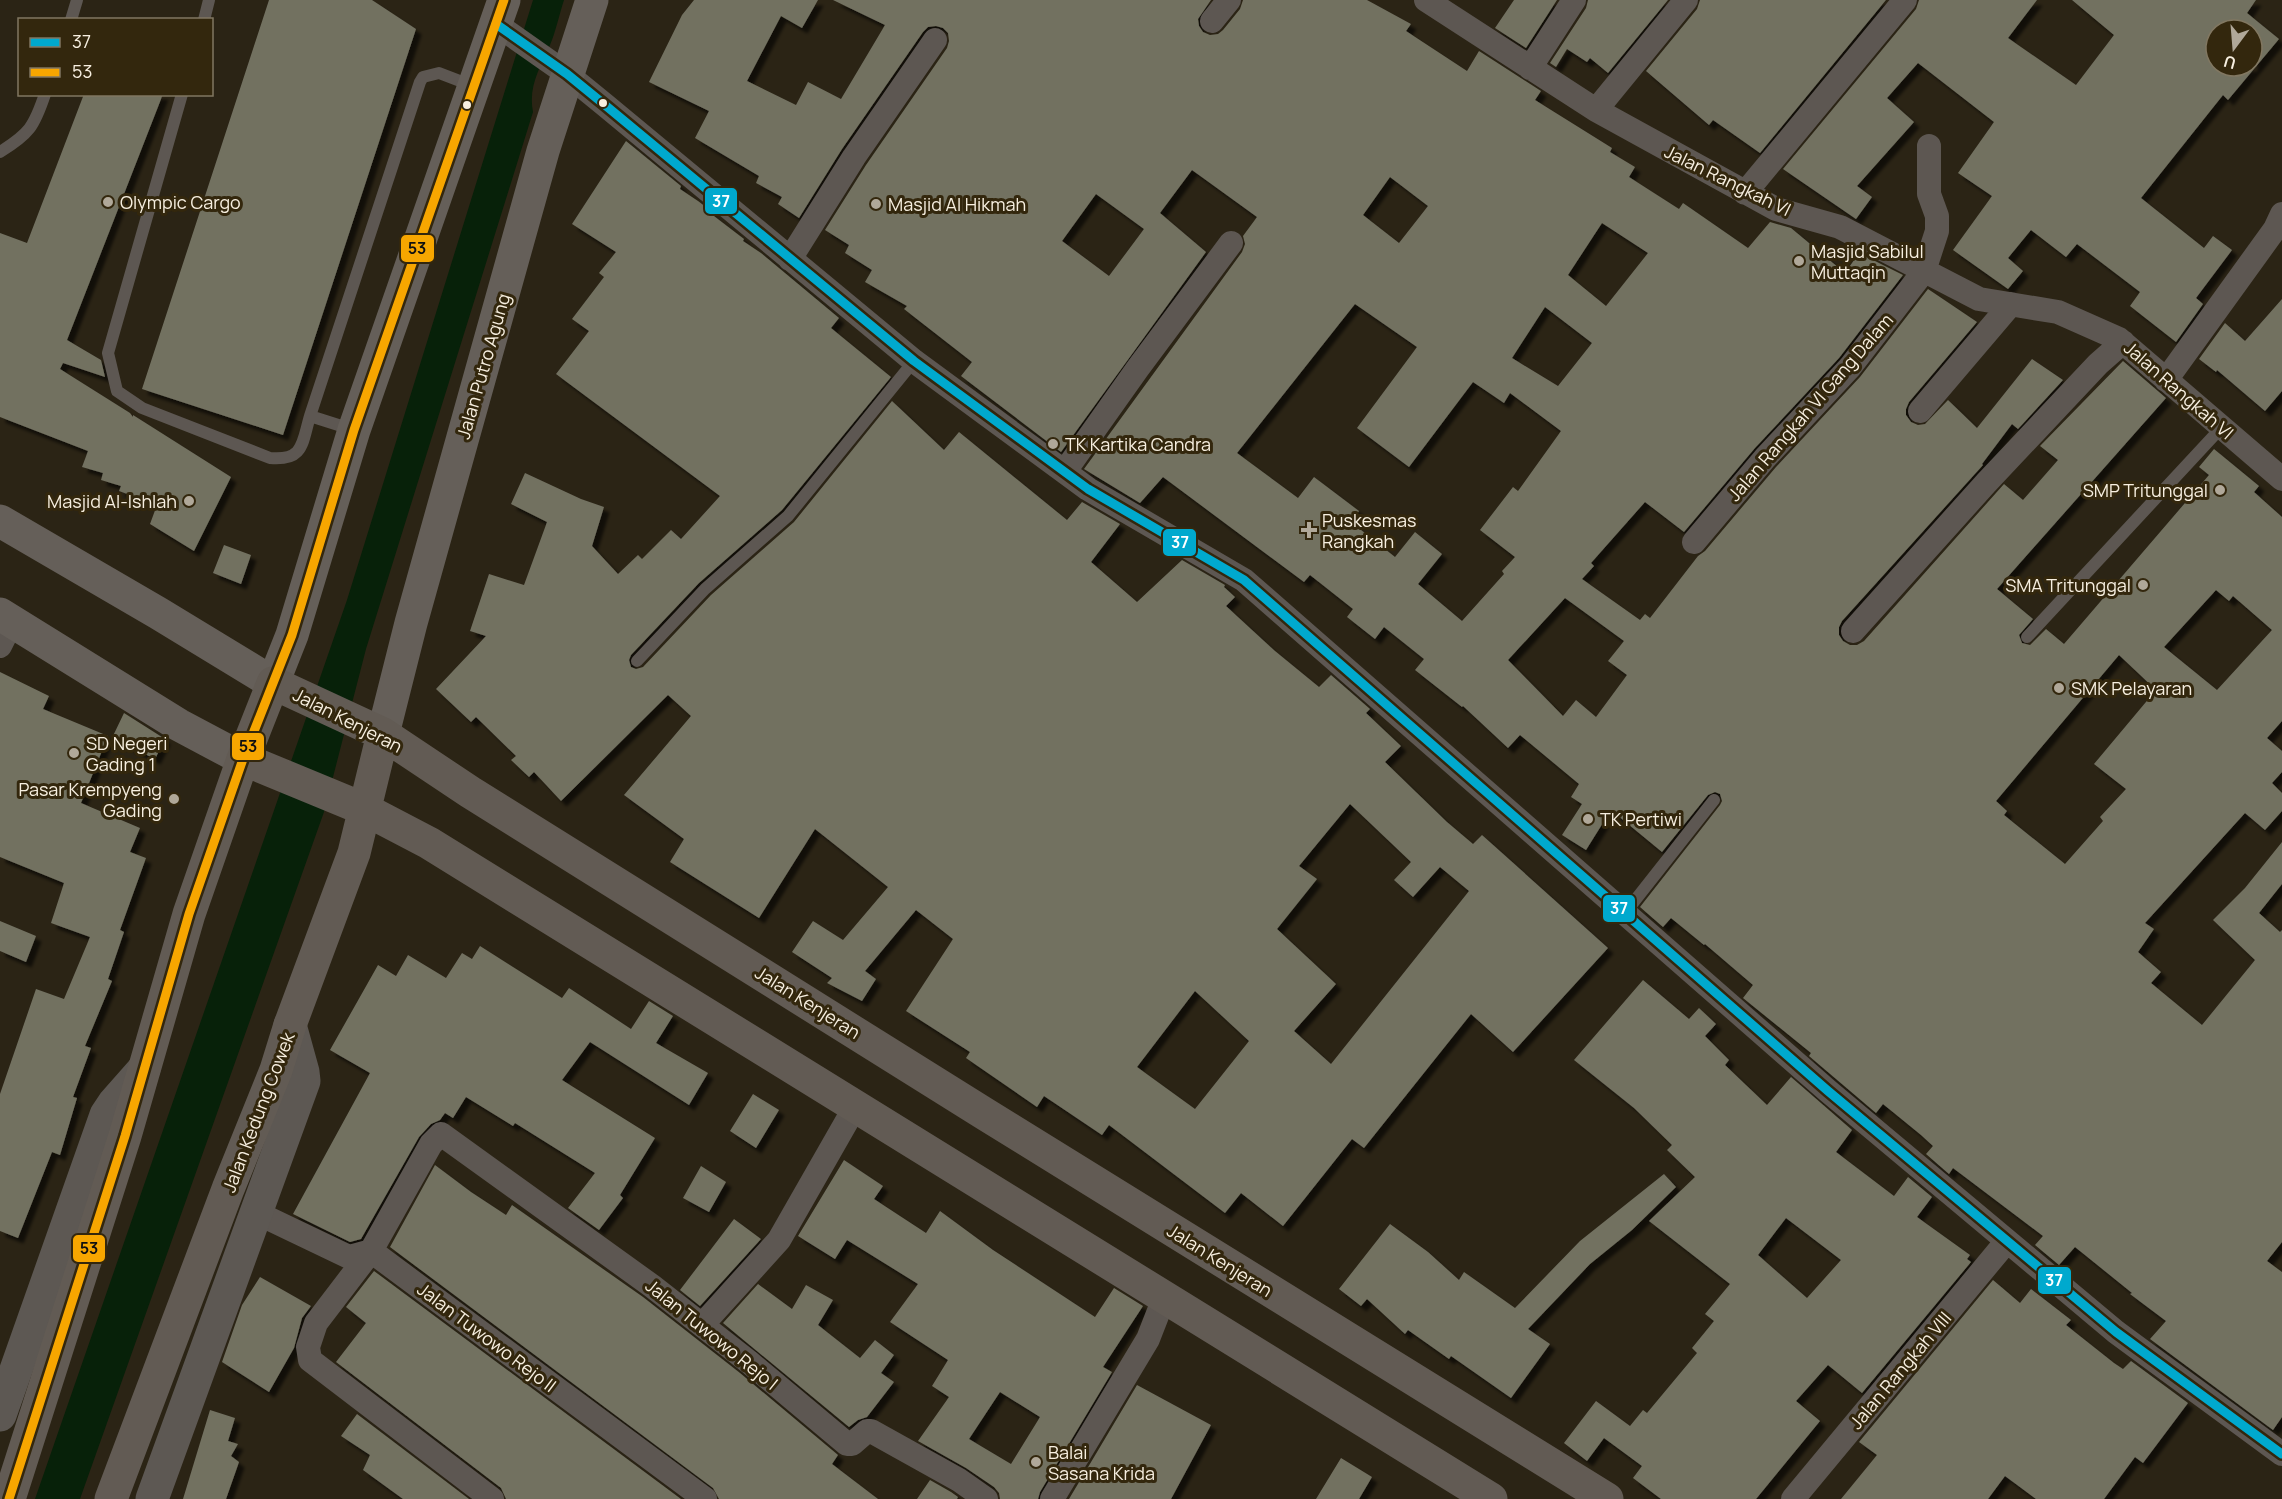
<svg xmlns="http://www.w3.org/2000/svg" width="2282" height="1499" font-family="Manrope,sans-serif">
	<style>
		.water { fill: #072109 }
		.building { fill: #727161; fill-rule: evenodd; filter: url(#shadow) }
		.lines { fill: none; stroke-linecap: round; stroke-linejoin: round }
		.lane { stroke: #5d5752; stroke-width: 12 }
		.street { stroke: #5d5752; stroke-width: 24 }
		.secondary { stroke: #5d5853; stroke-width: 33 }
		.primary { stroke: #655f59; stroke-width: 33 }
		.highway { stroke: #625b54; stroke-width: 33 }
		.bus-1-casing { stroke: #33270d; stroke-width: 14 }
		.bus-2-casing { stroke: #33270d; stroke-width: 14 }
		.bus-1 { stroke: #00a9ce; stroke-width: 9 }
		.bus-2 { stroke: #f7a600; stroke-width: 9 }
		.bus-dot { fill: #f7efe0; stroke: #33270d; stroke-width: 2 }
		.poi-dot { fill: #b0a899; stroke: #33270d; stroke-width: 2 }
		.labels { text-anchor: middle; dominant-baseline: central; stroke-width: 6; stroke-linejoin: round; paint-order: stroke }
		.street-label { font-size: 18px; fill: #f7efe0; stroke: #33270d }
		.poi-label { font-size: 18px; fill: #f7efe0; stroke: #33270d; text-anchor: start }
		.line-badge { stroke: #33270d; stroke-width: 2 }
		.badge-label { font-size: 16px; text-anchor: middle; font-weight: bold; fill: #fff }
		.pale-badge-label { font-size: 16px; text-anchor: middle; font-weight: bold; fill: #111 }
	</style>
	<defs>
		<filter id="shadow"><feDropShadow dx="5.5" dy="5.5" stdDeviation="1.5" flood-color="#0009"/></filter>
	</defs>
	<rect width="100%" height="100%" fill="#2b2415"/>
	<path class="water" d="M 533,0 L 564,0 C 559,15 556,31 550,45 C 540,68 528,86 533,112 L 366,649 L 324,812 L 80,1499 L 35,1499 L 347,600 Z"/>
	<path class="building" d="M 269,0 L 372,0 L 416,29 L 283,435 L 142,389 Z
		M 694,0 L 818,0 L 802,28 L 781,16 L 747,81 L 796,105 L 808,82 L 841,99 L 885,25 L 833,0 L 1211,0 L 1198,19 L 1199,26 L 1203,32 L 1210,35 L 1218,34 L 1223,30 L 1240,9 L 1243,0 L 1367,0 L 1411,24 L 1406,31 L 1467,71 L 1479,51 L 1541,91 L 1535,100 L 1612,148 L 1610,152 L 1635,167 L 1629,177 L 1679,209 L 1683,203 L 1748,248 L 1770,222 L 1791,228 L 1845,273 L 1859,253 L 1903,275 L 1839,358 L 1755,448 L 1684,532 L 1645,502 L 1591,563 L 1594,566 L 1582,579 L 1640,620 L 1645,614 L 1650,618 L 1698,556 L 1705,551 L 1776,467 L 1860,377 L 1928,289 L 1977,322 L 1909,402 L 1906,409 L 1906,415 L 1911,422 L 1918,425 L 1925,424 L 1948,400 L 1977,428 L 2032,359 L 2063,380 L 2018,429 L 2012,424 L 1982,464 L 1983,465 L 1842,621 L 1839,627 L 1839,635 L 1843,641 L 1850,645 L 1857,645 L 1864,641 L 2004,484 L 2023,500 L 2058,460 L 2040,446 L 2123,361 L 2166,398 L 1997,589 L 2033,619 L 2019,635 L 2022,643 L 2030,645 L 2046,629 L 2064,644 L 2209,475 L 2199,467 L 2214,449 L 2259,486 L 2254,492 L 2282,517 L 2282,721 L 2267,738 L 2282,751 L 2282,772 L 2272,783 L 2282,793 L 2282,811 L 2265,830 L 2245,813 L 2145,923 L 2154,929 L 2138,952 L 2161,972 L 2151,983 L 2202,1025 L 2255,960 L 2213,920 L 2245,888 L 2282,842 L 2282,884 L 2259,913 L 2280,932 L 2282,930 L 2282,1242 L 2267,1261 L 2282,1272 L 2282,1417 L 2273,1430 L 2150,1339 L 2166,1321 L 2130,1294 L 2132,1293 L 2075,1247 L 2059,1265 L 2035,1245 L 2043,1236 L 1953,1168 L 1949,1174 L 1926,1154 L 1933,1146 L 1921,1135 L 1883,1104 L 1876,1113 L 1809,1056 L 1811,1053 L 1743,998 L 1753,985 L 1705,944 L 1704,945 L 1671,918 L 1663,927 L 1640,907 L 1720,805 L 1722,801 L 1720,794 L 1715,792 L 1708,795 L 1662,852 L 1611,810 L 1586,850 L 1562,835 L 1582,804 L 1571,797 L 1579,784 L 1520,735 L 1508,748 L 1463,706 L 1462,707 L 1415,670 L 1424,659 L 1384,627 L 1375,639 L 1347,617 L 1353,609 L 1310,575 L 1304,582 L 1163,477 L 1140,503 L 1084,469 L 1242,252 L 1245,244 L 1243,236 L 1257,217 L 1192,170 L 1160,213 L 1206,252 L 1061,452 L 961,376 L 972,362 L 904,309 L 907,306 L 865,282 L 872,270 L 845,253 L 849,245 L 825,230 L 866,165 L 947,48 L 949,41 L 948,33 L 943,28 L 936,26 L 928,27 L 923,32 L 842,149 L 799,218 L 778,204 L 782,197 L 756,183 L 759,176 L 695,138 L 709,111 L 649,82 L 682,15 ZM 1390,177 L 1428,206 L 1399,243 L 1363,215 ZM 1096,194 L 1144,229 L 1109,276 L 1062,241 ZM 1602,223 L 1648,253 L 1606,306 L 1568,275 ZM 1355,304 L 1417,347 L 1357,428 L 1409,467 L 1473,382 L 1504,403 L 1510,393 L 1561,431 L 1518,491 L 1513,487 L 1480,530 L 1515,557 L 1502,571 L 1504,574 L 1462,621 L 1418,584 L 1442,554 L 1415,532 L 1395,557 L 1351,522 L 1359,511 L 1314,477 L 1298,498 L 1237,453 ZM 1545,307 L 1592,343 L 1558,386 L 1512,358 ZM 2216,590 L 2229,601 L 2233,596 L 2272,630 L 2217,690 L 2164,647 ZM 1565,598 L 1624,641 L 1608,661 L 1627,675 L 1596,717 L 1576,700 L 1563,716 L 1508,660 ZM 2119,655 L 2156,690 L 2094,764 L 2126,789 L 2100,817 L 2103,821 L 2065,864 L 2004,815 L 2007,811 L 1996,801 Z
		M 1514,0 L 1557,0 L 1526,48 L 1495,28 Z
		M 1588,0 L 1668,0 L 1608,73 L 1590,58 L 1587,62 L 1567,49 L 1556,67 L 1550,63 L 1586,8 Z
		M 1700,0 L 1886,0 L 1760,153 L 1713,120 L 1709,125 L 1646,71 L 1697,9 Z
		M 1919,0 L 2037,0 L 2008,38 L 2076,85 L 2114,35 L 2072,0 L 2256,0 L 2247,13 L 2279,39 L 2228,100 L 2223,95 L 2141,198 L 2204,248 L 2213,236 L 2232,250 L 2196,298 L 2203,304 L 2176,342 L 2130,306 L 2140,292 L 2077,244 L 2066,257 L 2031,230 L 2008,258 L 2023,271 L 2008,289 L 1953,250 L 1992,196 L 1958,173 L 1994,122 L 1918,63 L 1887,98 L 1914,122 L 1857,186 L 1872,197 L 1856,219 L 1783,169 L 1916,9 ZM 2216,30 L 2252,30 L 2252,66 L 2216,66 Z
		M 84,94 L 163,94 L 67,340 L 101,360 L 105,377 L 63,363 L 60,369 L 130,413 L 133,417 L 133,415 L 231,477 L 194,551 L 150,524 L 157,505 L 119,491 L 121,486 L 101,480 L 103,473 L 82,467 L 88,451 L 0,417 L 0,233 L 27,243 Z
		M 626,141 L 681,186 L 680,189 L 698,201 L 711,211 L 710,213 L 744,239 L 743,241 L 761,253 L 839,318 L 831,328 L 891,377 L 782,510 L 699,583 L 631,655 L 629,660 L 631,667 L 636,669 L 643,667 L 711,595 L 794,522 L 892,401 L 944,450 L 959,432 L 1067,520 L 1082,502 L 1120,524 L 1091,562 L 1137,602 L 1182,560 L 1225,585 L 1224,587 L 1235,597 L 1226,606 L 1275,651 L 1319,687 L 1331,675 L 1370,709 L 1366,713 L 1401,746 L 1385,762 L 1447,822 L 1473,844 L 1482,835 L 1608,948 L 1513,1052 L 1471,1014 L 1364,1148 L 1352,1139 L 1283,1226 L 1241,1193 L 1225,1213 L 1109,1125 L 1102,1135 L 1044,1096 L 1037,1107 L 966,1058 L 970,1052 L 906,1011 L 953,939 L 916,910 L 865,971 L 876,979 L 862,1001 L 827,983 L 832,978 L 792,952 L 813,921 L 843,940 L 888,887 L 815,829 L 759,918 L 670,862 L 684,839 L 624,795 L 691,716 L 668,695 L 561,801 L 534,772 L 529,777 L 511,760 L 516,756 L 476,717 L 471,722 L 436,689 L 486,636 L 470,631 L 489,574 L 524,585 L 547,522 L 511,504 L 525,473 L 581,499 L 604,507 L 592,546 L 618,574 L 638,555 L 642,559 L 671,530 L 681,539 L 720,496 L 556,374 L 589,331 L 572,319 L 604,277 L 599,273 L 616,252 L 572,224 ZM 1350,804 L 1411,862 L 1394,880 L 1413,897 L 1440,867 L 1469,891 L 1331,1064 L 1294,1031 L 1336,984 L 1277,929 L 1317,879 L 1299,866 ZM 1195,991 L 1249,1041 L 1195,1109 L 1137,1067 Z
		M 2282,299 L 2282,391 L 2265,411 L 2217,370 L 2216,372 L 2199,359 L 2225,323 L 2245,341 Z
		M 224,545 L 251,555 L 241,584 L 213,573 Z
		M 0,672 L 49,696 L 43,709 L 108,736 L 81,803 L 140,828 L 130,852 L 146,858 L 120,930 L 124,932 L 108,979 L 112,981 L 85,1046 L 91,1048 L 73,1097 L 77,1098 L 60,1155 L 52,1152 L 18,1238 L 0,1231 L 0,1094 L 36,989 L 64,999 L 90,937 L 51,923 L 64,883 L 0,857 Z
		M 124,713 L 165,739 L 155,759 L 112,738 Z
		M 0,921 L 36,936 L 26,962 L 0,951 Z
		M 480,946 L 562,998 L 569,988 L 631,1029 L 649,1001 L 673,1016 L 656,1043 L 708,1073 L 689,1105 L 590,1042 L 562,1080 L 655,1138 L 620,1195 L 623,1198 L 599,1230 L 568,1208 L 595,1173 L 515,1123 L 513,1126 L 466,1097 L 453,1118 L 445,1113 L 440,1120 L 431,1124 L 419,1137 L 361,1239 L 350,1242 L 293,1214 L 370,1073 L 330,1050 L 378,965 L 396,976 L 408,955 L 446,978 L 462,953 L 472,959 Z
		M 1643,980 L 1689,1019 L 1699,1008 L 1716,1024 L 1705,1036 L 1729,1060 L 1725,1065 L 1767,1105 L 1791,1077 L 1852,1130 L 1836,1152 L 1894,1196 L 1908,1177 L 1932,1197 L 1917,1217 L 1970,1255 L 1967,1259 L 1971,1262 L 1862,1393 L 1828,1365 L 1796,1401 L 1820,1421 L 1756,1499 L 1661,1499 L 1633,1478 L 1642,1466 L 1604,1438 L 1587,1461 L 1564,1443 L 1596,1401 L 1630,1426 L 1643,1410 L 1647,1413 L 1697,1353 L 1692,1348 L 1714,1321 L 1705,1314 L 1730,1284 L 1649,1221 L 1695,1177 L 1667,1150 L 1672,1145 L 1634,1108 L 1574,1060 ZM 1786,1218 L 1841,1260 L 1807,1298 L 1758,1255 Z
		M 753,1094 L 779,1110 L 756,1148 L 730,1131 Z
		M 844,1160 L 883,1186 L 874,1199 L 926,1233 L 940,1211 L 993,1250 L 1095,1317 L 1114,1288 L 1143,1306 L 1103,1367 L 1112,1372 L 1040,1492 L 1038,1499 L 1000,1499 L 999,1493 L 994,1487 L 966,1468 L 918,1441 L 949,1397 L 932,1386 L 948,1360 L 890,1322 L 918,1284 L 847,1240 L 835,1259 L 798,1236 ZM 1000,1392 L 1040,1417 L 1011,1464 L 969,1439 Z
		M 435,1165 L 471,1192 L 506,1215 L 512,1205 L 643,1297 L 740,1373 L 838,1455 L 832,1464 L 878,1499 L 719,1499 L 713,1488 L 390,1247 Z
		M 701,1166 L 726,1182 L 709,1212 L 683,1198 Z
		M 1664,1174 L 1676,1187 L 1632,1230 L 1590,1264 L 1528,1329 L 1550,1344 L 1511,1398 L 1451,1356 L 1449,1359 L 1408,1330 L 1405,1334 L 1367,1299 L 1361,1306 L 1339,1289 L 1390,1224 L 1428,1252 L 1459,1280 L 1464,1272 L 1515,1308 L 1580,1241 Z
		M 734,1219 L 761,1239 L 700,1306 L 680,1290 Z
		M 374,1271 L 681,1499 L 506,1499 L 501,1488 L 336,1362 L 366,1323 L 346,1307 Z
		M 260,1277 L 311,1306 L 302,1318 L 294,1348 L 269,1392 L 222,1362 L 242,1305 Z
		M 1993,1280 L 2020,1303 L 2031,1289 L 2071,1320 L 2066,1325 L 2114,1363 L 2123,1369 L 2131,1361 L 2188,1403 L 2143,1463 L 2135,1457 L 2104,1499 L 2036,1499 L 2005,1476 L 1988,1499 L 1841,1499 L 1877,1455 L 1859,1442 Z
		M 758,1284 L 792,1309 L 806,1285 L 833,1300 L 818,1325 L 860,1358 L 875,1340 L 894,1355 L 881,1373 L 894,1382 L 867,1417 L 858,1420 L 849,1427 L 723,1323 Z
		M 1137,1385 L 1211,1425 L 1171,1499 L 1069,1499 Z
		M 210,1410 L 235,1418 L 228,1441 L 238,1444 L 231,1456 L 239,1462 L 226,1499 L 183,1499 Z
		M 357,1414 L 469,1499 L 403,1499 L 363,1470 L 370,1455 L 341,1436 Z
		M 1341,1458 L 1372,1477 L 1359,1499 L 1316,1499 Z
		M 930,1480 L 951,1492 L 958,1497 L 957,1499 L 917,1499 Z"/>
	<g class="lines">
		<path class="lane" d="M 71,20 L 77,0
			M 204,20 L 209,0
			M 182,94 L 108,353 L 117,391 L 142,408 L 270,458 C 304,461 302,443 310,416
			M 0,152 C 29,134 34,127 45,94
			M 354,430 L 310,416 L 420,82 L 423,77 L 439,73 L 473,86
			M 2027,637 L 2221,428
			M 637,661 L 705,589 L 788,516 L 914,361
			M 1625,913 L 1714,800"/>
		<path class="street" d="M 1426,0 L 1596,110 L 1776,209 L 1840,227 L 1979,299 L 2058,312 L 2119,339 L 2282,479
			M 1212,21 L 1229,0
			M 496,24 L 567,74 L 605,105 L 914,361 L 1088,489 L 1244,580 L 1828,1091 L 2116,1332 L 2282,1454
			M 1530,68 L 1574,0
			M 1596,110 L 1686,0
			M 1745,193 L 1905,0
			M 790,259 L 854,157 L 935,40
			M 2166,380 L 2275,229 L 2282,214
			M 1920,411 L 2011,304
			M 1065,471 L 1138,368 L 1231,243
			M 1694,542 L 1765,458 L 1850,367 L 1924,271 L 1937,231 L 1937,216 L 1929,194 L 1929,146
			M 1853,631 L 1986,483 L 2098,364 L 2123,342
			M 0,646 L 12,622
			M 255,1212 L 349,1257 L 371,1251
			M 371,1251 L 705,1499
			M 702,1325 L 779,1240 L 855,1107
			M 492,1499 L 310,1360 L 308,1347 L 316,1323 L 371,1251 L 431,1144 L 441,1134 L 652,1286 L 749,1362 L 847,1444 L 852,1444 L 867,1431 L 871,1431 L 959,1480 L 986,1499
			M 1052,1499 L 1148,1339 L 1164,1298
			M 1793,1499 L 2007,1241"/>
		<path class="secondary" d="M 0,1415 L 106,1115 L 114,1103 L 144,1069
			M 152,1499 L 304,1081 L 303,1072 L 290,1025"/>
		<path class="primary" d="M 0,521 L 158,613 L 273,683 L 292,635 L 354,430 L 504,0
			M 0,614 L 179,725 L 243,759
			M 383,734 L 411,623 L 543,151 L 592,0"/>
		<path class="highway" d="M 243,759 L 364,809 L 429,843 L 1491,1499
			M 9,1499 L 125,1136 L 189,914 L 243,759 L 273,683 L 383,734 L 470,792 L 985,1114 L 1607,1499
			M 111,1499 L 228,1189 L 276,1070 L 290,1025 L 354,853 L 383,734"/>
		<g class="bus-1-casing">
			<path id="bus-1" d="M 496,24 L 567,74 L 605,105 L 914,361 L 1088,489 L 1244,580 L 1828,1091 L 2116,1332 L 2282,1454"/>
		</g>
		<g class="bus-2-casing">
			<path id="bus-2" d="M 9,1499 L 125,1136 L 189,914 L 243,759 L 292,635 L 354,430 L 504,0"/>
		</g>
		<use href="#bus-1" class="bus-1"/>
		<use href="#bus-2" class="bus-2"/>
	</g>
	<g class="bus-dot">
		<circle cx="603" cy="103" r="5"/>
		<circle cx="467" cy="105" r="5"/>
	</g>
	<g class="poi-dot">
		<circle cx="108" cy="202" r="6"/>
		<circle cx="876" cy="204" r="6"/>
		<circle cx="1799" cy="261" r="6"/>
		<circle cx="1053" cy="444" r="6"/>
		<circle cx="2220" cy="490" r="6"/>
		<circle cx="189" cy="501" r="6"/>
		<path d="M1306 521h6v6h6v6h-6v6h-6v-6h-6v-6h6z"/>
		<circle cx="2143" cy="585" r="6"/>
		<circle cx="2059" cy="688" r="6"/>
		<circle cx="74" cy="753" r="6"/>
		<circle cx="174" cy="799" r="6"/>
		<circle cx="1588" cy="819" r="6"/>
		<circle cx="1036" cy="1462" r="6"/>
	</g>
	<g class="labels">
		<g class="street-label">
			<text transform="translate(1728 180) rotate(26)">Jalan Rangkah VI</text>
			<text transform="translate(483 366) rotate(-74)">Jalan Putro Agung</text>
			<text transform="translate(2179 390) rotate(41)">Jalan Rangkah VI</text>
			<text transform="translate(1810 407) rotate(-49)">Jalan Rangkah VI Gang Dalam</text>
			<text transform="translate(348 720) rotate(27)">Jalan Kenjeran</text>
			<text transform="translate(808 1002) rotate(32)">Jalan Kenjeran</text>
			<text transform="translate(258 1112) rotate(-69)">Jalan Kedung Cowek</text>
			<text transform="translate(1220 1260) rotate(32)">Jalan Kenjeran</text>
			<text transform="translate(712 1334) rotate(39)">Jalan Tuwowo Rejo I</text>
			<text transform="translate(487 1337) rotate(37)">Jalan Tuwowo Rejo II</text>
			<text transform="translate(1900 1370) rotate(-50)">Jalan Rangkah VIII</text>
		</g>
		<g class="poi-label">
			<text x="120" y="202">Olympic Cargo</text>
			<text x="888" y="204">Masjid Al Hikmah</text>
			<text x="1811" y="251">Masjid Sabilul<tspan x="1811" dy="21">Muttaqin</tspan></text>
			<text x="1065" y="444">TK Kartika Candra</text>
			<text x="2208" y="490" text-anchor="end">SMP Tritunggal</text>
			<text x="177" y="501" text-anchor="end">Masjid Al-Ishlah</text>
			<text x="1322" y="520">Puskesmas<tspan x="1322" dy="21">Rangkah</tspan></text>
			<text x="2131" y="585" text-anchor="end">SMA Tritunggal</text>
			<text x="2071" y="688">SMK Pelayaran</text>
			<text x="86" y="743">SD Negeri<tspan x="86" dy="21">Gading 1</tspan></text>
			<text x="162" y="789" text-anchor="end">Pasar Krempyeng<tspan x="162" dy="21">Gading</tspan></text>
			<text x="1600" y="819">TK Pertiwi</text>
			<text x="1048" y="1452">Balai<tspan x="1048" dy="21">Sasana Krida</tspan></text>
		</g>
	</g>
	<g class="line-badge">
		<rect x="704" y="187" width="34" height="28" rx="6" fill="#00a9ce"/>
		<rect x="400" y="234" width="35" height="29" rx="6" fill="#f7a600"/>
		<rect x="1162" y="528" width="35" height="29" rx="6" fill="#00a9ce"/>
		<rect x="231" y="732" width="34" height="29" rx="6" fill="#f7a600"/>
		<rect x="1602" y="894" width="34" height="29" rx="6" fill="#00a9ce"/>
		<rect x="72" y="1234" width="34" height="29" rx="6" fill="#f7a600"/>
		<rect x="2037" y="1266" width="35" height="29" rx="6" fill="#00a9ce"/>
	</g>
	<g class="badge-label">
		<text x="721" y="207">37</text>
		<text x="1180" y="548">37</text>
		<text x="1619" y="914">37</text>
		<text x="2054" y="1286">37</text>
	</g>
	<g class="pale-badge-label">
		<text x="417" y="254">53</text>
		<text x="248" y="752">53</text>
		<text x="89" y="1254">53</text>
	</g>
	<rect x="18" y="18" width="195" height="78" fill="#33270d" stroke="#817761" stroke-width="1.5"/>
	<rect x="30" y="38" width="30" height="9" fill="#00a9ce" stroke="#817761" stroke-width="1.5"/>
	<text x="72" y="48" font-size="18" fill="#f7efe0">37</text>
	<rect x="30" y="68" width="30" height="9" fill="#f7a600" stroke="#817761" stroke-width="1.5"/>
	<text x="72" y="78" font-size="18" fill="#f7efe0">53</text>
	<g transform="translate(2234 48) rotate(196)"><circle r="28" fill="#33270d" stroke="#817761" stroke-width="1.5"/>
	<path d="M0-4.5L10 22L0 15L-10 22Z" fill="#b0a899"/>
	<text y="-9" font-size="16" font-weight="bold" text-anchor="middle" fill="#f7efe0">U</text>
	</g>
</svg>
